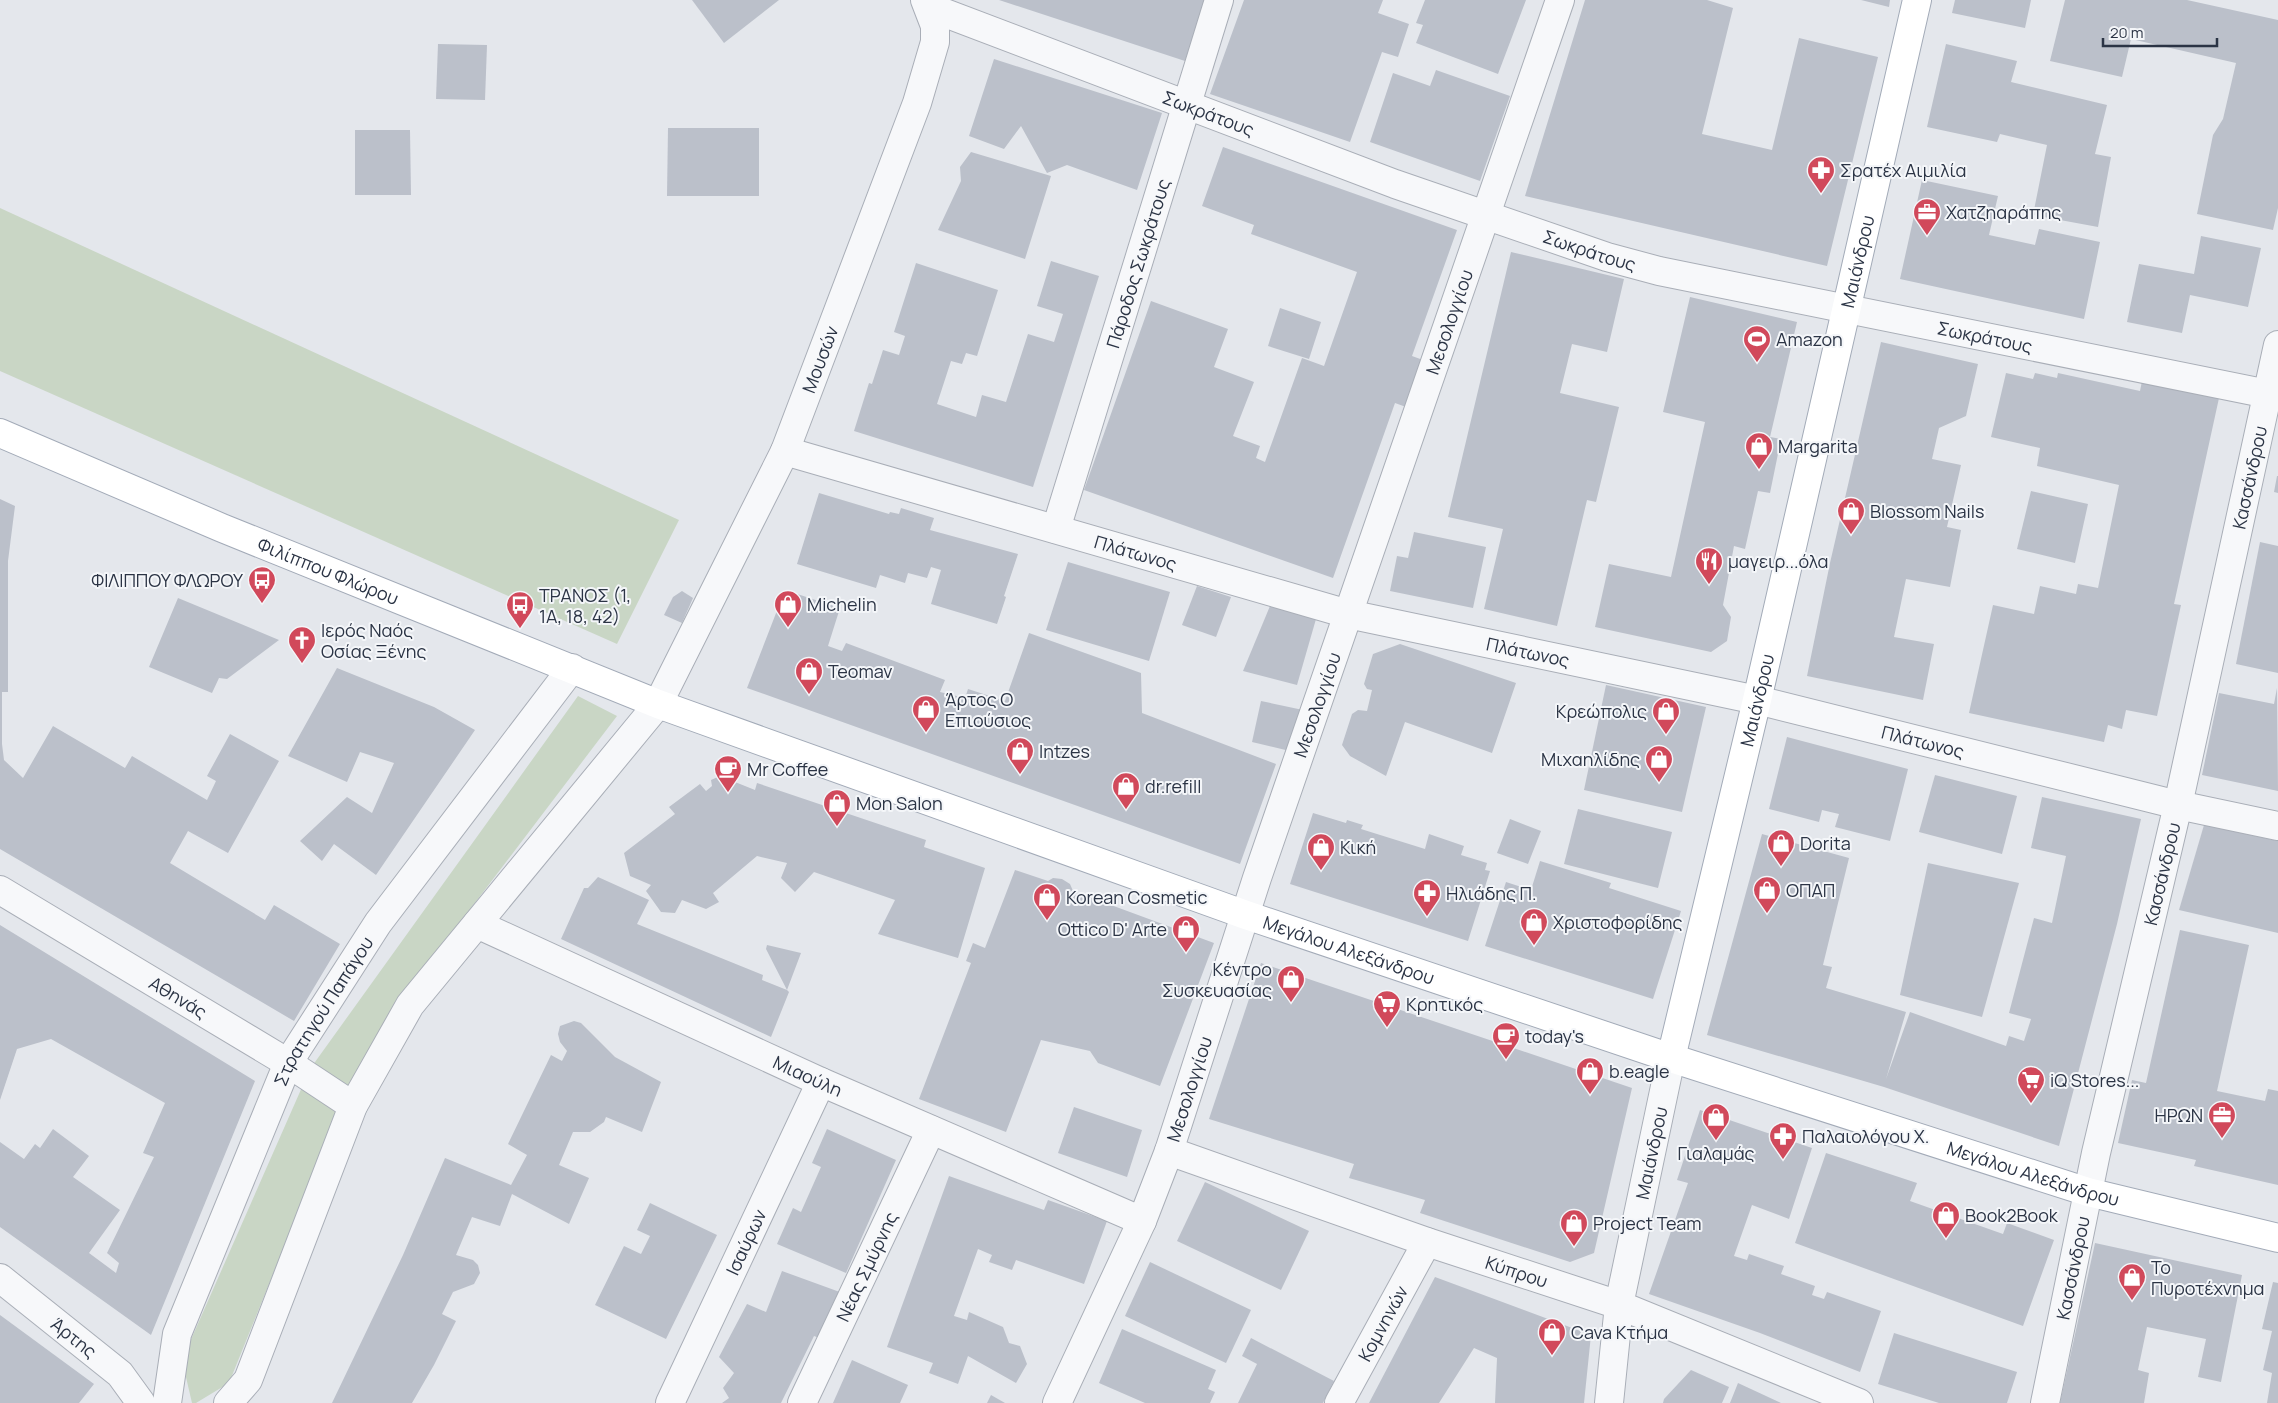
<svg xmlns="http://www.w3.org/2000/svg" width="2278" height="1403" viewBox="0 0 2278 1403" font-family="Manrope,sans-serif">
	<rect width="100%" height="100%" fill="#e4e7ec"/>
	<g fill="#c9d6c5">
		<path d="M0,208L679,520L617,644L0,371Z"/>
		<path d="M578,696L617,716L468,912L349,1086L229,1383L196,1403H192L182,1360L310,1069Z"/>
	</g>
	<g fill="#bbc0ca">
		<path d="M692,0H779L724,43Z"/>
		<path d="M999,0H1205L1185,61Z"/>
		<path d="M1244,0H1383L1378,13L1409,24L1398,57L1382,52L1350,142L1210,94Z"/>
		<path d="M1425,0H1526L1498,74L1416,43L1423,25L1416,23Z"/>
		<path d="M1585,0H1707L1733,8L1702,134L1772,150L1799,38L1878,57L1827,266L1525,196Z"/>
		<path d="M1861,0H1890L1889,7Z"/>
		<path d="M1955,0H2031L2025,28L1952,13Z"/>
		<path d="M2065,0H2187L2278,20V208L2273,230L2197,214L2213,135L2223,119L2236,63L2131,39L2122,77L2050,61Z"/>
		<path d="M438,44L487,45L485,100L436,99Z"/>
		<path d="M1946,44L2017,61L2011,82L2107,105L2095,154L2111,157L2098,227L2033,215L2047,145L2000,134L1997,142L1927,127Z"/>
		<path d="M994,59L1162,113L1137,190L1067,165L1047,173L1021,126L1004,149L969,136Z"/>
		<path d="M1436,70L1510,96L1480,181L1370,142L1393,73L1430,86Z"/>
		<path d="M668,128H759V196H667Z"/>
		<path d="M355,130H410L411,195H355Z"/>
		<path d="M1223,147L1457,230L1412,356L1423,360L1406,407L1395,403L1333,578L1084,490L1151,301L1228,329L1214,367L1254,382L1233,436L1260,446L1256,458L1265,462L1302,358L1324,366L1357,272L1251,234L1254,225L1202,206Z"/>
		<path d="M971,152L1051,176L1025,259L938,230L961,181L960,167Z"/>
		<path d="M1922,180L1998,196L1989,235L2035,245L2039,229L2100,242L2084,319L1900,279Z"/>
		<path d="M2201,236L2261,248L2248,307L2190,295L2182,333L2127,322L2139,264L2194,274Z"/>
		<path d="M1511,252L1624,279L1607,352L1572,344L1560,393L1619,407L1596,502L1587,500L1557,626L1484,609L1503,529L1448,517Z"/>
		<path d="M1051,261L1099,276L1033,487L854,431L869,383L872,384L883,350L899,355L905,336L894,332L916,263L998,290L977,356L966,353L962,364L951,361L937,404L976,417L982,395L1006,402L1028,334L1054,342L1063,314L1037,306Z"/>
		<path d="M1690,297L1797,322L1770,437L1781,439L1770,493L1758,491L1745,549L1734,546L1723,605L1731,617L1727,641L1711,652L1595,627L1609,564L1671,577L1705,422L1663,412Z"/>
		<path d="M1280,308L1321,322L1309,359L1268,346Z"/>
		<path d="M1881,342L1978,364L1966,416L1939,428L1932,459L1961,465L1947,527L1961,530L1950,587L1906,579L1894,637L1934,644L1923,700L1807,676L1830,563Z"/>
		<path d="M2006,373L2033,379L2035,373L2057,378L2058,373L2140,391L2142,381L2219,398L2174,604L2181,605L2157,716L2126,710L2122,729L2108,725L2104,742L1969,713L1993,605L2034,614L2040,586L2076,594L2078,584L2098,588L2119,485L2037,466L2040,448L1991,437Z"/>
		<path d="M2277,476H2278V493L2274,492Z"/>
		<path d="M2031,491L2088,504L2075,563L2017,549Z"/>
		<path d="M819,493L889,514L890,512L899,514L901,508L934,518L930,530L1018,554L1004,596L1006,597L997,624L931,604L941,570L931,567L927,578L908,573L905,583L880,575L876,588L797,564Z"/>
		<path d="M0,499L15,506L8,561V692H2V744L4,760L23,778L53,726L125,768L132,756L207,800L216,781L207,776L230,734L279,761L228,853L188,831L170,863L265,920L274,905L340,944L294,1021L0,849Z"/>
		<path d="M1414,532L1486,547L1473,608L1390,591L1397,556L1408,558Z"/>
		<path d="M2260,542L2278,546V673L2236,664Z"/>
		<path d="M1068,562L1170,592L1149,661L1046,630Z"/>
		<path d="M1197,586L1231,597L1216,637L1182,625Z"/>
		<path d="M785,590L840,608L828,646L842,651L846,643L945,680L940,692L965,698L968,689L1005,701L1029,633L1141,673L1142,713L1276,764L1240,864L747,688Z"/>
		<path d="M682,591L693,598L682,623L664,615L673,597Z"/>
		<path d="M178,598L241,624L279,640L227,679L219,678L212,693L149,667Z"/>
		<path d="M1270,606L1316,619L1297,685L1243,671Z"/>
		<path d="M1400,644L1516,683L1492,753L1405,722L1386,776L1350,756L1342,745L1352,714L1358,710L1367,711L1372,690L1367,689L1364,684L1373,654Z"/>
		<path d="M337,668L434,707L475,730L376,875L334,844L322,861L300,841L347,797L372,813L394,763L360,752L347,782L288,756Z"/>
		<path d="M1606,685L1706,707L1682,812L1584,790Z"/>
		<path d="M2277,688L2278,791L2202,775L2219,693L2274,704Z"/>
		<path d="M1261,701L1303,710L1294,752L1252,742Z"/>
		<path d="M1787,737L1908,769L1890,841L1835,827L1839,814L1822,810L1819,822L1769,809Z"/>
		<path d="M1935,775L2017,796L2002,854L1919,832Z"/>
		<path d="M720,776L755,790L757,783L926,840L924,847L985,868L958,958L878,934L895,900L814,872L795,892L781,878L787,863L757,856L713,893L719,902L706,909L682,900L675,913L661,912L646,891L651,885L630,876L624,853L675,814L669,807L700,784L706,791L712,786L711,780Z"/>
		<path d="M2042,797L2141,819L2117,924L2059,1146L1884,1087L1707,1035L1762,834L1849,858L1823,965L1832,967L1826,988L1906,1012L1886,1079L1910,1012L2006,1046L2009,1036L2024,1041L2031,1019L2009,1013L2034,918L2052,923L2066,856L2031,848Z"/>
		<path d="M1578,809L1672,832L1658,888L1564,864Z"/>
		<path d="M1313,813L1346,823L1347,820L1363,825L1361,829L1425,849L1429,834L1464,846L1461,855L1487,863L1485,870L1490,871L1468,941L1290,884Z"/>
		<path d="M1510,819L1541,831L1528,864L1497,853Z"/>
		<path d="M2204,825L2278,841V933L2179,910Z"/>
		<path d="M1540,861L1611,883L1609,888L1681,911L1653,999L1485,946L1506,882L1531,890Z"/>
		<path d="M1928,863L2019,883L1982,1017L1900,995Z"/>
		<path d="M1015,870L1048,881L1053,878L1062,879L1070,884L1073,891L1214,943L1160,1086L1098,1063L1090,1051L1041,1040L1006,1132L919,1099L971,963L966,961L973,943L985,948Z"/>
		<path d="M598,877L649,900L637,924L763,975L762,980L787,990L766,949L767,945L801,953L787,990L789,992L771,1037L561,939L584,888H588Z"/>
		<path d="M0,925L255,1081L151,1335L0,1227V1142L24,1159L35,1144L40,1148L53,1129L89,1156L73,1177L120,1210L89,1253L116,1273L119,1263L107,1253L154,1157L143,1153L165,1103L51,1039L17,1049L0,1100Z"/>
		<path d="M2180,930L2249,945L2217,1091L2265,1101L2268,1089L2278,1091V1185L2194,1166L2196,1160L2118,1143L2132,1080L2146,1083Z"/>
		<path d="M1261,963L1632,1088L1594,1253L1570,1262L1420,1213L1425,1200L1349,1178L1354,1164L1209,1119Z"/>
		<path d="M574,1021L581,1023L615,1057L661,1082L642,1132L606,1117L604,1122L590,1132H573L559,1165L589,1178L569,1224L512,1194L500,1226L472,1217L456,1255L473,1260L478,1265L480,1273L474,1284L453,1292L442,1314L456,1321L434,1365L412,1403H332L403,1255L445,1158L511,1185L527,1155L508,1144L551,1055L562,1061L567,1051L560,1042L558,1034L560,1026Z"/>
		<path d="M1074,1107L1142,1130L1127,1177L1058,1153Z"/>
		<path d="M1700,1110L1812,1148L1789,1219L1752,1205L1734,1256L1747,1260L1749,1254L1784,1266L1781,1274L1815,1286L1812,1295L1824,1299L1827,1292L1881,1311L1860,1372L1760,1333L1649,1294L1688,1183L1677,1180Z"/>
		<path d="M827,1129L896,1160L846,1273L777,1244L793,1208L801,1212L821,1167L812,1163Z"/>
		<path d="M1826,1153L1917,1183L1910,1201L2003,1234L2007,1223L2054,1240L2023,1326L1795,1243Z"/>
		<path d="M949,1176L1044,1210L1048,1200L1107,1221L1084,1284L1016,1260L1012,1270L989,1262L992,1255L978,1249L954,1316L967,1320L969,1312L1003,1327L1009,1343L1020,1346L1027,1364L1016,1383L968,1356L958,1384L929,1373L933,1363L887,1347Z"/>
		<path d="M1205,1182L1309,1231L1281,1290L1177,1241Z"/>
		<path d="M650,1203L717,1235L666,1339L595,1305L624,1246L641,1254L650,1236L637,1230Z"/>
		<path d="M2095,1243L2242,1275L2221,1382L2198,1377L2206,1339L2147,1327L2138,1370L2149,1373L2144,1403H2060Z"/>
		<path d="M1150,1262L1251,1310L1226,1363L1125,1316Z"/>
		<path d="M782,1271L848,1295L827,1341L814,1336L781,1403H722L729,1398L723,1388L734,1373L719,1357L747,1304L766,1312Z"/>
		<path d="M1435,1277L1591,1335L1584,1403H1495L1497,1358L1474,1348L1439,1403H1369Z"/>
		<path d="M2273,1282L2278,1283V1403H2267L2272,1373L2263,1370L2272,1331L2262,1329Z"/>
		<path d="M0,1315L94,1384L79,1403H0Z"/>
		<path d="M1122,1329L1216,1370L1208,1389L1215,1392L1210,1403H1145L1099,1383Z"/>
		<path d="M1894,1333L2017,1372L2007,1403H1939L1878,1384Z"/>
		<path d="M1251,1338L1334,1381L1323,1403H1238L1257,1364L1242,1356Z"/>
		<path d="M852,1360L908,1385L900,1403H833Z"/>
		<path d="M1691,1370L1729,1387L1722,1403H1663L1664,1399Z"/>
		<path d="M1738,1383L1781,1403H1730Z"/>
		<path d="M991,1395L1005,1403H987Z"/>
	</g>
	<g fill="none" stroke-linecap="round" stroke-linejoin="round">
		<g stroke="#a9aeb7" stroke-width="30">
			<g id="minor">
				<path id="s1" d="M929,7L1395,184L1607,257L1659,271L2278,396"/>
				<path id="s2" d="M785,451L1348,614L1757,700L2178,805L2278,826"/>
				<path id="s3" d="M1056,529L1219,0"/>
				<path id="s4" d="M0,890L288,1063L353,1106"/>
				<path id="s5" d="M477,924L821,1082L1142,1221"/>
				<path id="s6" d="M1169,1151L1427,1242L1619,1305L1859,1403"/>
				<path id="s7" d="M0,1278L120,1374L141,1403"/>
				<path id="s8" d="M167,1403L177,1334L288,1063L378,923L572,668"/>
				<path id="s9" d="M228,1403L248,1380L353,1106L410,1005L658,704L785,451L917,103L935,42V26L925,0"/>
				<path id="s10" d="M670,1403L821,1082"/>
				<path id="s11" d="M802,1403L931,1130"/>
				<path id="s12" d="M1057,1403L1142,1221L1169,1151L1257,878L1560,0"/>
				<path id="s13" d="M1339,1403L1427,1242"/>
				<path id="s14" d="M1609,1403L1619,1305L1671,1058"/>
				<path id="s15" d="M2045,1403L2096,1153L2178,805L2278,345"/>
			</g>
		</g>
		<g stroke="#a3abb8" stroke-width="30">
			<g id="major">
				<path id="s16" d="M0,433L222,528L658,704L1246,915L1671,1058L2088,1192L2278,1238"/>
				<path id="s17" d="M1671,1058L1757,700L1917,0"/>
			</g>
		</g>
		<use href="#minor" stroke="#f7f8fa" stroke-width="28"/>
		<use href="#major" stroke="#fff" stroke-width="28"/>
	</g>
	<defs>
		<g id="pharmacy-pin" transform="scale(1.4375)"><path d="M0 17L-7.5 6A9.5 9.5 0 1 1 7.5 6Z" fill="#d1495b" stroke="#f4f6f9"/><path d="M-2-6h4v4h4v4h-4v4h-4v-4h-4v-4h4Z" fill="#fff"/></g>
		<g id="office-pin" transform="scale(1.4375)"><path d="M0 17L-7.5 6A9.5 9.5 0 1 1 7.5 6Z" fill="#d1495b" stroke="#f4f6f9"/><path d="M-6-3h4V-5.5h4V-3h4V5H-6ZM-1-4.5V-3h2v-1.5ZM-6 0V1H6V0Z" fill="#fff"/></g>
		<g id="stadium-pin" transform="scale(1.4375)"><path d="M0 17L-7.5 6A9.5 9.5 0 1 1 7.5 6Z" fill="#d1495b" stroke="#f4f6f9"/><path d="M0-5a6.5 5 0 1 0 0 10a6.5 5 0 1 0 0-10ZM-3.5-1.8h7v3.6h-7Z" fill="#fff"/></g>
		<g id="shop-pin" transform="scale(1.4375)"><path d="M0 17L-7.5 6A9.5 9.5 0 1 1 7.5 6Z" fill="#d1495b" stroke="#f4f6f9"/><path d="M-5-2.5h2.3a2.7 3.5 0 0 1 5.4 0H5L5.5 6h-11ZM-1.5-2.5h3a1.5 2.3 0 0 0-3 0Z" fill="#fff"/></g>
		<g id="restaurant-pin" transform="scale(1.4375)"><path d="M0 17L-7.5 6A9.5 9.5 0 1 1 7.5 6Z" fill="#d1495b" stroke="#f4f6f9"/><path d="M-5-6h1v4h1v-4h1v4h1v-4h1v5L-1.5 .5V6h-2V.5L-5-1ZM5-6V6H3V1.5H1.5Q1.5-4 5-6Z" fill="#fff"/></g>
		<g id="bus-pin" transform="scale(1.4375)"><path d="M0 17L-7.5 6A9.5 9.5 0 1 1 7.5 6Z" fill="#d1495b" stroke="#f4f6f9"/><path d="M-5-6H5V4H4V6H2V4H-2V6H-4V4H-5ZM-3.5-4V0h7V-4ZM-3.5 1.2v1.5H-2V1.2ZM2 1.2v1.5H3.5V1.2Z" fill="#fff"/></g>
		<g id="church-pin" transform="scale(1.4375)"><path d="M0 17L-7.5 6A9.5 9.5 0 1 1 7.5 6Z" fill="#d1495b" stroke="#f4f6f9"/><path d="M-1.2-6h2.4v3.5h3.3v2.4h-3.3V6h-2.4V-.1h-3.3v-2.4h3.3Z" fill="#fff"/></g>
		<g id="cafe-pin" transform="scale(1.4375)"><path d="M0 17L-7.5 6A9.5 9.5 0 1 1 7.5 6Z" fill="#d1495b" stroke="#f4f6f9"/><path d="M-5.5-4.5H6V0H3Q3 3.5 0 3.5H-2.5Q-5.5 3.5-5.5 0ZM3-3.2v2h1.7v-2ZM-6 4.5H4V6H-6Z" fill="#fff"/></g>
		<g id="supermarket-pin" transform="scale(1.4375)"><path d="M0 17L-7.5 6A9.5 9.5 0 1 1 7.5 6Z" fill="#d1495b" stroke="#f4f6f9"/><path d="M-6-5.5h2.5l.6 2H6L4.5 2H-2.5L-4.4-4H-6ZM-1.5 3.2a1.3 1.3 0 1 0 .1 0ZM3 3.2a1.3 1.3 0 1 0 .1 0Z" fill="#fff"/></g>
	</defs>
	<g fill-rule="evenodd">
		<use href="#pharmacy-pin" x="1821" y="170"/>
		<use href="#office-pin" x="1927" y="212"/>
		<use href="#stadium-pin" x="1757" y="339"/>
		<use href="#shop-pin" x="1759" y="446"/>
		<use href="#shop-pin" x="1851" y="511"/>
		<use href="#restaurant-pin" x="1709" y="561"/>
		<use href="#bus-pin" x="262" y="580"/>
		<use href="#shop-pin" x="788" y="604"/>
		<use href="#bus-pin" x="520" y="605"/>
		<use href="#church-pin" x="302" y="640"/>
		<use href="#shop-pin" x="809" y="671"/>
		<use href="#shop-pin" x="926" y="709"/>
		<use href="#shop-pin" x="1666" y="711"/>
		<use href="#shop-pin" x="1020" y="751"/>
		<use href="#shop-pin" x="1659" y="759"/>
		<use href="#cafe-pin" x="728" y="769"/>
		<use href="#shop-pin" x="1126" y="786"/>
		<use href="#shop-pin" x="837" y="803"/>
		<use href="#shop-pin" x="1781" y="843"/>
		<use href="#shop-pin" x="1321" y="847"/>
		<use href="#shop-pin" x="1767" y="890"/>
		<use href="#pharmacy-pin" x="1427" y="893"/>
		<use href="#shop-pin" x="1047" y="897"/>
		<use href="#shop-pin" x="1534" y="922"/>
		<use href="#shop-pin" x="1186" y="929"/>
		<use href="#shop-pin" x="1291" y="979"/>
		<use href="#supermarket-pin" x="1387" y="1004"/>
		<use href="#cafe-pin" x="1506" y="1036"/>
		<use href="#shop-pin" x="1590" y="1071"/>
		<use href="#supermarket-pin" x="2031" y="1080"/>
		<use href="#office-pin" x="2222" y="1115"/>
		<use href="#shop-pin" x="1716" y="1117"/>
		<use href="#pharmacy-pin" x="1783" y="1136"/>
		<use href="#shop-pin" x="1946" y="1215"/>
		<use href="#shop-pin" x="1574" y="1223"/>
		<use href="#shop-pin" x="2132" y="1277"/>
		<use href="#shop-pin" x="1552" y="1332"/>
	</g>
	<g text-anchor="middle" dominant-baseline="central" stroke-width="4" stroke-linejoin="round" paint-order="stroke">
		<g font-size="18" fill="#2b3445" stroke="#f4f6f9">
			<text stroke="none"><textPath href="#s1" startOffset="299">Σωκράτους</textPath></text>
			<text stroke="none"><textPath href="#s1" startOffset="704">Σωκράτους</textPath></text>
			<text stroke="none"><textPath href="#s17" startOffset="818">Μαιάνδρου</textPath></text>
			<text stroke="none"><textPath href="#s3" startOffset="278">Πάροδος Σωκράτους</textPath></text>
			<text stroke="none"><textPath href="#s12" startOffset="1151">Μεσολογγίου</textPath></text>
			<text stroke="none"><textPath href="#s1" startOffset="1109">Σωκράτους</textPath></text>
			<text stroke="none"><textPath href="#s9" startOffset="1211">Μουσών</textPath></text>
			<text stroke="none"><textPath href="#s15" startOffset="948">Κασσάνδρου</textPath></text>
			<text stroke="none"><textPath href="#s2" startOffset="365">Πλάτωνος</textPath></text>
			<text stroke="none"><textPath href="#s16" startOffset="356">Φιλίππου Φλώρου</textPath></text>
			<text stroke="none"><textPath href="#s2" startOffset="770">Πλάτωνος</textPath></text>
			<text stroke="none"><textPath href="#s17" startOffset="368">Μαιάνδρου</textPath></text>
			<text stroke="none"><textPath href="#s12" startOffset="746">Μεσολογγίου</textPath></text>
			<text stroke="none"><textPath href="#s2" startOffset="1175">Πλάτωνος</textPath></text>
			<text stroke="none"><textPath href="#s15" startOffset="542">Κασσάνδρου</textPath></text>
			<text stroke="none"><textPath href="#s16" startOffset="1445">Μεγάλου Αλεξάνδρου</textPath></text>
			<text stroke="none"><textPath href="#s4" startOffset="208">Αθηνάς</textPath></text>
			<text stroke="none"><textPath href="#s8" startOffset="425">Στρατηγού Παπάγου</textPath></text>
			<text stroke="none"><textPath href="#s5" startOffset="364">Μιαούλη</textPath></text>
			<text stroke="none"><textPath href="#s12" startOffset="341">Μεσολογγίου</textPath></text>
			<text stroke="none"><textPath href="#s14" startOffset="254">Μαιάνδρου</textPath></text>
			<text stroke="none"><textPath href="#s16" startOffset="2165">Μεγάλου Αλεξάνδρου</textPath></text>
			<text stroke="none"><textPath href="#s10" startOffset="178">Ισαύρων</textPath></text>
			<text stroke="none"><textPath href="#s11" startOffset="151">Νέας Σμύρνης</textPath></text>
			<text stroke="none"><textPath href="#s15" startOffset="138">Κασσάνδρου</textPath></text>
			<text stroke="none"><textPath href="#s6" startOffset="368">Κύπρου</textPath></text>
			<text stroke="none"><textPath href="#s13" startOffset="91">Κομνηνών</textPath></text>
			<text stroke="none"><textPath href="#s7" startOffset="95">Άρτης</textPath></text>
		</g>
		<g font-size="18" fill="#2b3445" stroke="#f4f6f9" text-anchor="start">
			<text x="1840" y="170">Σρατέχ Αιμιλία</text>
			<text x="1946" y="212">Χατζηαράπης</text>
			<text x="1776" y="339">Amazon</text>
			<text x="1778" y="446">Margarita</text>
			<text x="1870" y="511">Blossom Nails</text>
			<text x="1728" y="561">μαγειρ...όλα</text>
			<text x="243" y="580" text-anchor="end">ΦΙΛΙΠΠΟΥ ΦΛΩΡΟΥ</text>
			<text x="539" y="595">ΤΡΑΝΟΣ (1,<tspan x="539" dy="21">1Α, 18, 42)</tspan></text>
			<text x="807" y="604">Michelin</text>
			<text x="321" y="630">Ιερός Ναός<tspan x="321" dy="21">Οσίας Ξένης</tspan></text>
			<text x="828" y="671">Teomav</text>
			<text x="945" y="699">Άρτος Ο<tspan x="945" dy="21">Επιούσιος</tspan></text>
			<text x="1647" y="711" text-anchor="end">Κρεώπολις</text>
			<text x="1039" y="751">Intzes</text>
			<text x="1640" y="759" text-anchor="end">Μιχαηλίδης</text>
			<text x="747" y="769">Mr Coffee</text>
			<text x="1145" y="786">dr.refill</text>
			<text x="856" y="803">Mon Salon</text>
			<text x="1800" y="843">Dorita</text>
			<text x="1340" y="847">Κική</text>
			<text x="1786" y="890">ΟΠΑΠ</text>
			<text x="1446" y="893">Ηλιάδης Π.</text>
			<text x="1066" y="897">Korean Cosmetic</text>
			<text x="1553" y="922">Χριστοφορίδης</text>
			<text x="1167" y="929" text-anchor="end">Ottico D' Arte</text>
			<text x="1272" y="969" text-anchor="end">Κέντρο<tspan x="1272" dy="21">Συσκευασίας</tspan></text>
			<text x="1406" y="1004">Κρητικός</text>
			<text x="1525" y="1036">today's</text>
			<text x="1609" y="1071">b.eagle</text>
			<text x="2050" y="1080">iQ Stores...</text>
			<text x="2203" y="1115" text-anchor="end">ΗΡΩΝ</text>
			<text x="1802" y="1136">Παλαιολόγου Χ.</text>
			<text x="1716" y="1153" text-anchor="middle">Γιαλαμάς</text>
			<text x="1965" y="1215">Book2Book</text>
			<text x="1593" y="1223">Project Team</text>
			<text x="2151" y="1267">Το<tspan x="2151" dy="21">Πυροτέχνημα</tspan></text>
			<text x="1571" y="1332">Cava Κτήμα</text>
		</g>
	</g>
	<path d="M2103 38v8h114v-8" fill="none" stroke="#2b3445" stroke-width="2.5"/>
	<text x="2110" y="38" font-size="15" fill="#2b3445" stroke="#f4f6f9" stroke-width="4" paint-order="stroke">20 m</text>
</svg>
